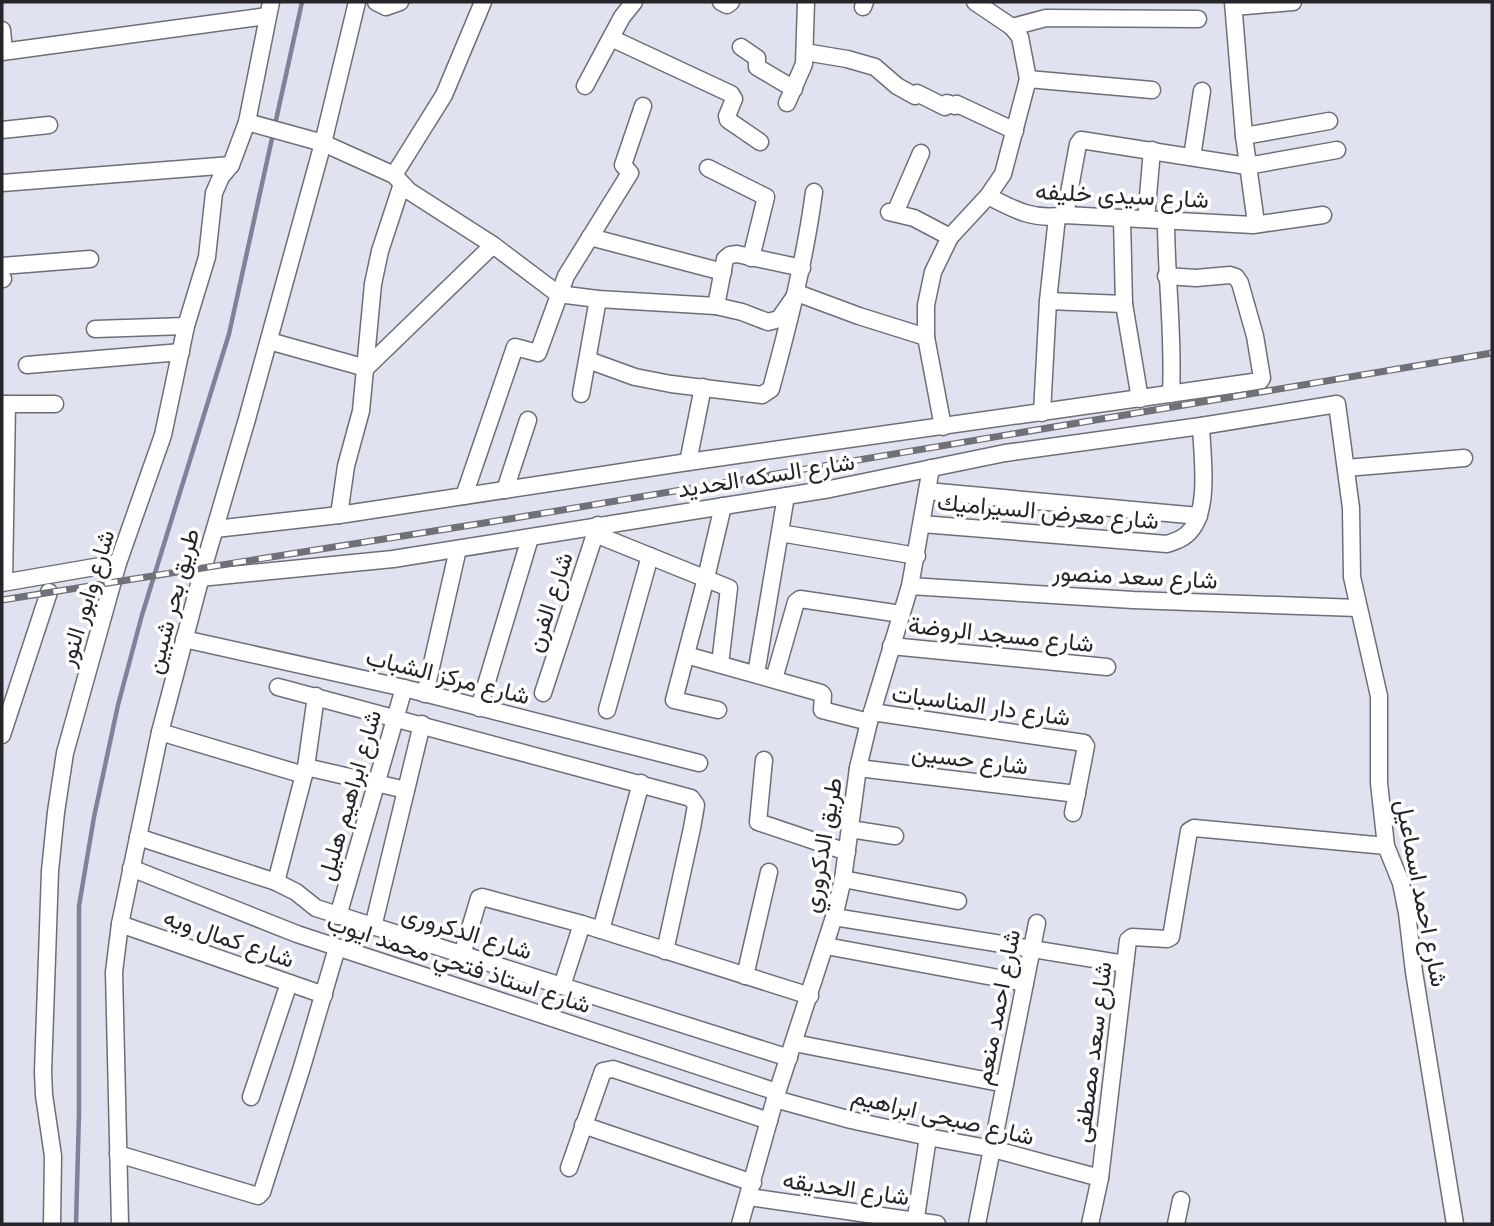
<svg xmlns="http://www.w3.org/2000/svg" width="1494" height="1226" viewBox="0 0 1494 1226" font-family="Merriweather,Vazirmatn,serif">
	<rect width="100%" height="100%" fill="#e1e2ef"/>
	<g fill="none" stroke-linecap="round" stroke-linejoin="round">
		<path stroke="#81819b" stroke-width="4.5" d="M76,1224L79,1113V906L94,817L118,705L142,615L229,334L302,2"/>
		<g stroke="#6d6e79" stroke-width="19">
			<g id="minor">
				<path d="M376,2L386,7L400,2"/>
				<path d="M721,2L727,5L731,2"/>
				<path d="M1233,2L1244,136L1256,223"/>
				<path d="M863,7L865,2"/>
				<path d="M1234,7L1293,2"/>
				<path d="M1012,27L1046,18L1198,19"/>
				<path d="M2,30L4,51"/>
				<path d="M611,38L731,94L734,99L727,116L728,120L760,142"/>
				<path d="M741,47L757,58V67L794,89"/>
				<path d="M2,52L267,16"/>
				<path d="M805,52L847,59L875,67L897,86L915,96L917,93L945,107L947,103L955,106L957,104L1015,131"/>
				<path d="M1028,79L1152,90"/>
				<path d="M585,86L622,17L634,2"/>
				<path d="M787,103L804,64L806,2"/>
				<path d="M247,122L323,143L394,175L409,191L493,245L558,294L598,299L716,306L742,312L768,322L779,319L797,293L859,316L926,337"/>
				<path d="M2,130L49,125"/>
				<path d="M1244,136L1329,121"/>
				<path d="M1192,157L1202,91"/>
				<path d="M708,168L766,197L751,258"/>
				<path d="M394,175L444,95L483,2"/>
				<path d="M2,183L231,165"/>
				<path d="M988,196C1014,210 1035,221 1065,215L1253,225L1323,215"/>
				<path d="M889,212L914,218L950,237"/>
				<path d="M895,213L921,153"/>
				<path d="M1065,215L1078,144L1081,140L1247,166L1337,150"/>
				<path d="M1122,218L1124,304L1140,399"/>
				<path d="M1146,219L1152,150"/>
				<path d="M1166,219C1166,278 1174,336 1171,394"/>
				<path d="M590,237L723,272"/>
				<path d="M2,266L90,259"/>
				<path d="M2,277L3,279"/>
				<path d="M1048,301L1124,304"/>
				<path d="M716,306L725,259L730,255L737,254L802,268"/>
				<path d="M95,329L186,326"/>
				<path d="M269,341L366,368"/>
				<path d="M588,360L635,377L671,384L762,395L771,389C789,323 805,259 814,192"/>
				<path d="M27,365L181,352"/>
				<path d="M366,368L493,245"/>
				<path d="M581,394L598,299"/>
				<path d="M2,404H55"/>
				<path d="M1042,413L1048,301L1057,217"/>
				<path d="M943,427L926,337V305L933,272L950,237L988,196L1003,174L1028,79L1020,37L1012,27L975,2"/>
				<path d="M688,462L703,387"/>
				<path d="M1346,468L1464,458"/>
				<path d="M505,490L528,420"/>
				<path d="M927,491L1199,516"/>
				<path d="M464,496L515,347L538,353L566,276L630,173L623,165L643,106"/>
				<path d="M339,515L346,466L361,411L373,284L380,251L402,184"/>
				<path d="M922,524L1167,544C1176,541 1185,538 1191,530C1210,508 1202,454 1201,426"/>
				<path d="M215,529L339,515L688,462L1260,381L1262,378L1255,336L1240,283L1236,277L1230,275L1196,278L1166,276"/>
				<path d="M780,533L917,556"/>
				<path d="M595,534L729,588L720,664"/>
				<path d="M200,578L393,559L830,489L1005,453L1201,426L1337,404L1351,508L1352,577L1379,696V783L1386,846L1401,883L1407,913L1414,972L1455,1224"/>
				<path d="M4,582L7,404"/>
				<path d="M2,583L118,563"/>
				<path d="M910,586L1133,600L1358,608"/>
				<path d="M184,639L404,688L699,763"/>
				<path d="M891,646L1107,667"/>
				<path d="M686,655L821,693L823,695L822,710L869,722"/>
				<path d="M756,674L786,496"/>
				<path d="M774,679L796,602L800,599L901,614"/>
				<path d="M278,687L691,798L696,805L692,828L665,951"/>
				<path d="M543,693L598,525"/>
				<path d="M425,694L458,549"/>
				<path d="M479,708L530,538"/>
				<path d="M607,710L650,556"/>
				<path d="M718,710L674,700L706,578L723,506"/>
				<path d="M872,712L1084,743L1086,746L1073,813"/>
				<path d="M160,732L304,775"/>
				<path d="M2,735L49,592"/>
				<path d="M764,760L758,822L847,852"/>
				<path d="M306,767L406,790"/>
				<path d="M858,768L1077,794"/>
				<path d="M850,829L895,836"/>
				<path d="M138,837L276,882L296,892L316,908L789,1058"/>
				<path d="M131,868L297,934L777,1092"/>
				<path d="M843,879L958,901"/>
				<path d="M276,882L306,767L316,696"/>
				<path d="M338,916L404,688"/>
				<path d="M834,917L1125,964"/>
				<path d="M120,924L324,995"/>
				<path d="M373,927L422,724"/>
				<path d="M601,930L641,783"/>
				<path d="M826,946L1025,983"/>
				<path d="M462,955L479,898L482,897L582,924L810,996"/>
				<path d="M745,976L769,872"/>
				<path d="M562,986L582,924"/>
				<path d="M794,1043L1005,1084"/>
				<path d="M251,1097L289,983"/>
				<path d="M775,1099L851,1120L928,1137L993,1149L1100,1178"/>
				<path d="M583,1125L753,1183"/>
				<path d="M118,1154L258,1196L262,1192L302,1067L337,948"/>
				<path d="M569,1168L603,1071L613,1069L769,1121"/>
				<path d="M749,1197L937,1224"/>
				<path d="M52,1224L53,1156L44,1095L43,1072L50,871L56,812L65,753L118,563L163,435L186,326L207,257L214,193L221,177L231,165L247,122L271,2"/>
				<path d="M120,1224L114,972L120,924L160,732L203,569L247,419L323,143L357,2"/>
				<path d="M740,1224L775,1099L834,917L843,879L858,768L869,722L910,586L931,468"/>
				<path d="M915,1224L928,1137"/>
				<path d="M977,1224L1037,923"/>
				<path d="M1090,1224L1100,1178L1128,940L1132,937L1167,939L1171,937L1189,831L1194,828L1386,846"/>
				<path d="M1176,1224L1181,1200"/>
			</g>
		</g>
		<use href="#minor" stroke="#fff" stroke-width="16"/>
		<g stroke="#707078" stroke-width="7">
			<path id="rail" d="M2,600L509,519L1492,353"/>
		</g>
		<use href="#rail" stroke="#fff" stroke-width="4.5" stroke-dasharray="13" stroke-linecap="butt"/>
	</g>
	<g text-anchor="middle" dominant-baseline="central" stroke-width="7" stroke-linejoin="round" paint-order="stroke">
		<g font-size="24" fill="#25252a" stroke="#fff">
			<text transform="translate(1122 195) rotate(3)">شارع سيدى خليفه</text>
			<text transform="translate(766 475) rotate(-9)">شارع السكه الحديد</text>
			<text transform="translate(1048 511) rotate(5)">شارع معرض السيراميك</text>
			<text transform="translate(1135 576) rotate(3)">شارع سعد منصور</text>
			<text transform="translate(86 598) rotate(-73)">شارع وابور النور</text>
			<text transform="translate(172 601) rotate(-75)">طريق بحر شبين</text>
			<text transform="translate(549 602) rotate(-72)">شارع الفرن</text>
			<text transform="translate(1001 634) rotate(6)">شارع مسجد الروضة</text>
			<text transform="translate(448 676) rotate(14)">شارع مركز الشباب</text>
			<text transform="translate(981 705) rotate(8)">شارع دار المناسبات</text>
			<text transform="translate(970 759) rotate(7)">شارع حسين</text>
			<text transform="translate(349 795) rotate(-74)">شارع ابراهيم هليل</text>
			<text transform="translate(822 845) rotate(-80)">طريق الدكروري</text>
			<text transform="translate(1422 893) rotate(79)">شارع احمد اسماعيل</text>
			<text transform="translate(467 932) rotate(17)">شارع الدكرورى</text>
			<text transform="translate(229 938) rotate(19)">شارع كمال ويه</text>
			<text transform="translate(459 963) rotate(18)">شارع استاذ فتحي محمد ايوب</text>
			<text transform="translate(997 1007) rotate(-79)">شارع احمد منعم</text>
			<text transform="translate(1092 1052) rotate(-83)">شارع سعد مصطفى</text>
			<text transform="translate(943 1116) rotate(13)">شارع صبحى ابراهيم</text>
			<text transform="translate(846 1188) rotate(8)">شارع الحديقه</text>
		</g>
	</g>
	<rect width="1494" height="1226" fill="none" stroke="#25252a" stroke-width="7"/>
</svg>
